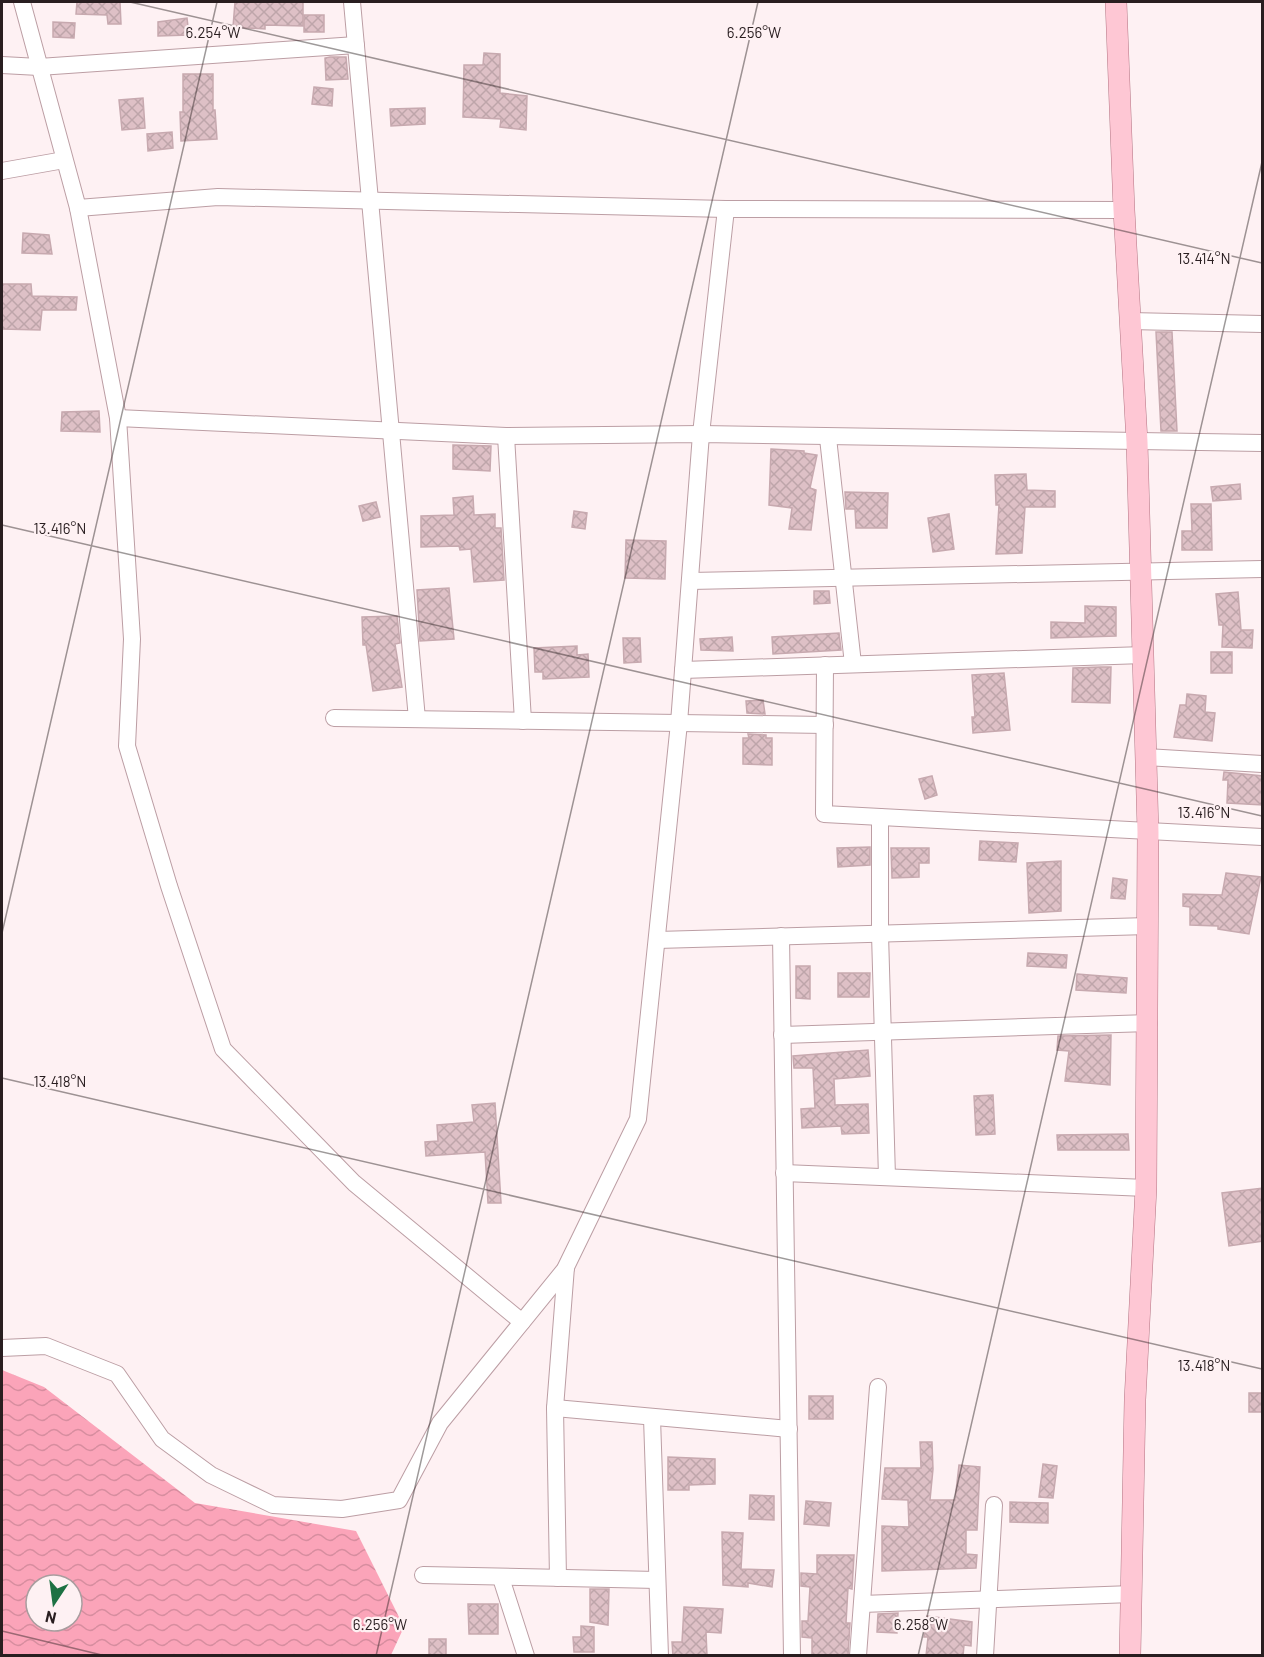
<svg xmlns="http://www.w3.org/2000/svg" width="1264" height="1657" viewBox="0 0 1264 1657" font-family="Barlow,sans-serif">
	<defs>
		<pattern id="water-waves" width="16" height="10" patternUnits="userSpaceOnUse" patternTransform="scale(1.5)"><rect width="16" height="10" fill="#fba4b9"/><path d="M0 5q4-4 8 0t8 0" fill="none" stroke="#d78d9f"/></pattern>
		<pattern id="building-cross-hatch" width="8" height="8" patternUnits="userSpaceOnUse" patternTransform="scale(1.5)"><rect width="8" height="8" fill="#dec0c6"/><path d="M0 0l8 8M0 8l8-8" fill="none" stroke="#bea5aa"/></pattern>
	</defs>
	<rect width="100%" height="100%" fill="#fef1f3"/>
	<path fill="url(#water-waves)" fill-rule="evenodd" d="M2,1370L44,1387L195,1503L356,1531L404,1627L391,1655H2ZM36,1585H72V1621H36Z"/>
	<g fill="url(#building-cross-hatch)" stroke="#c7a9af" stroke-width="1.5">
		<path d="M77,2H120L121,24H108L107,15L76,14Z"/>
		<path d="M235,2H303V26L265,25V29L233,27Z"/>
		<rect x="304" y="15" width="20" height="17"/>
		<path d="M187,18L189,35L158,36V22Z"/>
		<path d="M53,22L75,23L74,38L53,37Z"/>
		<path d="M484,53L500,54V93L527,96L526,130L500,127L501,119L463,117L464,65H483Z"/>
		<path d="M330,57H346L348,79L326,80L325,58Z"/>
		<path d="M183,74H213V110H215L217,139L181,141L180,112H183Z"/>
		<path d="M314,87L333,89L332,106L312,104Z"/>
		<path d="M143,98L145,128L122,130L119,100Z"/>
		<path d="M425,108V124L391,126L390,109Z"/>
		<path d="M172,132L173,148L148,151L147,134Z"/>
		<path d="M23,233L49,235L52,254L22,253Z"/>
		<path d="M2,284H31L32,296L77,297L76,310H42L40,330L2,329Z"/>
		<path d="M1156,332H1172L1177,431H1161Z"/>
		<path d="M99,411L100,432L61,431L62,412Z"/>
		<path d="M453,445L491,446L490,471L453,469Z"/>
		<path d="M771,449L804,451V453L817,455L810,488L816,490L811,530L789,529L792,508L769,505Z"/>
		<path d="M1026,474L1027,490L1055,491V507H1025L1022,553L996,554L999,505H996L995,475Z"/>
		<path d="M1240,484L1241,499L1213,501L1211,487Z"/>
		<path d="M845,492L888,493L887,528H856L855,509H846Z"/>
		<path d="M473,496L474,515L495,514V528H501L504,580L474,582L471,549L460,550L459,546L421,547V516L454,515L453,498Z"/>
		<path d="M376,502L380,517L363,521L359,506Z"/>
		<path d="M1191,504H1211L1212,550H1182V531H1192Z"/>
		<path d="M574,511L587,513L585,529L572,527Z"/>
		<path d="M949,514L954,549L933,552L928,518Z"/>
		<path d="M626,540L666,541L665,579L625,578Z"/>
		<path d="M449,588L454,639L420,641L417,590Z"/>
		<path d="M814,591H829L830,603L814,604Z"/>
		<path d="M1238,592L1241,630H1253L1252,648L1222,647L1223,625H1219L1216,594Z"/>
		<path d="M1085,606L1116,607V636L1051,638V622L1085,623Z"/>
		<path d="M397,616L400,643L395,644L402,687L373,691L366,645H363L362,617Z"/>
		<path d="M839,633L841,650L773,654L772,637Z"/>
		<path d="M732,637L733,651L701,650L700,639Z"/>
		<path d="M623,638H640L641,662L624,663Z"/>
		<path d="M577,646V655L588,654L589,677L543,679V672H535L534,648Z"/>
		<rect x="1211" y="652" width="21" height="21"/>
		<path d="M1101,667H1111L1110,703L1072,702L1073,668Z"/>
		<path d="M1004,673L1010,730L973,733L972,717H975L972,675Z"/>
		<path d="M1187,694L1206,696L1205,712L1215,713L1212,741L1174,737L1180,705H1186Z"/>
		<path d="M763,700L765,714L747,713L746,701Z"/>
		<path d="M748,734L766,735V738H772V765L743,764V738H749Z"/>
		<path d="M1224,772L1263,776V805L1227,803L1228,780H1223Z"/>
		<path d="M932,776L937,795L925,799L919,779Z"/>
		<path d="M980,841L1018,843L1016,862L979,860Z"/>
		<path d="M870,847V865L838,867L837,848Z"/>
		<path d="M891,848H929V863H919V877L892,878Z"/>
		<path d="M1061,861V911L1029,913L1027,863Z"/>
		<path d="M1226,873L1261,877L1249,934L1218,929V926L1190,925V907L1183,906V894L1222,895Z"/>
		<path d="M1113,878L1127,880L1125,899L1111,898Z"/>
		<path d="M1028,953L1067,955L1066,968L1027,966Z"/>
		<path d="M796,966H810V999L796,998Z"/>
		<path d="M838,973H870L869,997H838Z"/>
		<path d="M1077,974L1127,978L1126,993L1076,990Z"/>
		<path d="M1111,1035L1110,1085L1065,1081L1069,1051L1057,1050L1058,1036Z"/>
		<path d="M868,1050L870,1076L834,1079L835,1105L868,1104L869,1133L842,1134L841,1126L802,1128L801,1109L815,1108L813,1068H794L793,1056Z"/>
		<path d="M993,1095L995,1134L976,1135L974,1096Z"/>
		<path d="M495,1103L501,1203H488L485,1152L426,1156L425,1142L438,1141L437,1125L474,1122L472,1105Z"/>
		<path d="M1128,1134L1129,1150H1058L1057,1135Z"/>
		<path d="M1263,1188V1241L1229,1246L1222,1193Z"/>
		<rect x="1249" y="1393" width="14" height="19"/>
		<rect x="809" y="1396" width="24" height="23"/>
		<path d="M920,1442H932L933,1469L930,1500H955L959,1465L980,1467L977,1530H966V1554L977,1555L976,1568L882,1571V1526L909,1527L908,1500L882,1499L885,1468H921Z"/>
		<path d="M668,1457L715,1459V1484L689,1485V1490H668Z"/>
		<path d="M1043,1464L1057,1466L1053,1498L1039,1497Z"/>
		<path d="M750,1495L774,1496V1520L749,1519Z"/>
		<path d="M806,1501L831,1503L829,1526L804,1524Z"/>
		<path d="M1010,1502L1048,1503V1523L1010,1522Z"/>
		<path d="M722,1532L743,1533L741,1569L774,1570L772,1587L748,1583V1587L723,1585Z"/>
		<path d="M817,1555H854L852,1589L848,1588L846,1623H850L848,1656H812V1638L802,1637V1621H808L810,1587L801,1586V1573L817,1574Z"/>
		<path d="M590,1589H609L608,1625L590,1622Z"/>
		<path d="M468,1604H498V1634H469Z"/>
		<path d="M684,1607L723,1609L721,1633L706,1632L707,1656H673L672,1642H682Z"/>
		<path d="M898,1613L897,1633L877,1632L878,1614Z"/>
		<path d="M927,1616L972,1622L971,1646L964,1645L963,1656H926L928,1637H924Z"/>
		<path d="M581,1626L594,1627V1652H574L573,1637H581Z"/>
		<rect x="429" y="1639" width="17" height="17"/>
	</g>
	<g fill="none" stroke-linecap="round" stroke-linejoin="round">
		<g stroke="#bc9ea4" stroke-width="18">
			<g id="minor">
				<path d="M22,2L78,208L118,418L132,639L127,746L169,886L223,1049L354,1183L522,1322"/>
				<path d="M352,2L417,719"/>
				<path d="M2,65L39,67L356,45"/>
				<path d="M2,171L64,160"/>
				<path d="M78,208L218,197L726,209L1124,210"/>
				<path d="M1130,321L1262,324"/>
				<path d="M118,418L506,436L701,434L1262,443"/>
				<path d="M506,436L523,721"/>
				<path d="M828,438L853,664"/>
				<path d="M690,581L1262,569"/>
				<path d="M825,665L824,814L1262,837"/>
				<path d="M683,670L1144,655"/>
				<path d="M334,718L825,725"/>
				<path d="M1146,757L1262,764"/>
				<path d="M880,817V934L887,1177"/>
				<path d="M781,936L792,1656"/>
				<path d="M657,940L1148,926"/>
				<path d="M782,1035L1149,1023"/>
				<path d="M784,1173L1146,1188"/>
				<path d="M2,1348L46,1346L117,1374L162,1439L211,1475L273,1505L342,1509L399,1500L440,1423L566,1268"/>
				<path d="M555,1408L789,1429"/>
				<path d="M652,1418L660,1656"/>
				<path d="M423,1575L657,1580"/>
				<path d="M501,1578L526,1656"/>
				<path d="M558,1578L555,1408L566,1267L638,1119L679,723L701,434L726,209"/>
				<path d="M862,1604L1132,1594"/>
				<path d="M858,1656L878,1387"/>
				<path d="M985,1656L994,1505"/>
			</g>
		</g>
		<g stroke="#b37483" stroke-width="22">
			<path id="major" d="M1116,2L1124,210L1137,442L1148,832L1146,1188L1135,1400L1130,1656"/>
		</g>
		<use href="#minor" stroke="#fff" stroke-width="16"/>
		<use href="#major" stroke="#fec7d4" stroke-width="21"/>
	</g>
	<path fill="none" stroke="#291e20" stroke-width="1.5" stroke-opacity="0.45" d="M130,2L1262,263M2,525L1262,816M2,933L217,2M2,1078L1262,1369M2,1631L106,1656M376,1656L758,2M918,1656L1262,162"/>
	<g font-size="15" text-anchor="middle" fill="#291e20" stroke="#fef1f3" stroke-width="4.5" stroke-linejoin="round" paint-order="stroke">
		<text x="213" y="38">6.254°W</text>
		<text x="754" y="38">6.256°W</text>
		<text x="1204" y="264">13.414°N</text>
		<text x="60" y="534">13.416°N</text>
		<text x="1204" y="818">13.416°N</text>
		<text x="60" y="1087">13.418°N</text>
		<text x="1204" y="1371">13.418°N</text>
		<text x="380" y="1630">6.256°W</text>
		<text x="921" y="1630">6.258°W</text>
	</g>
	<rect width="1264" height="1657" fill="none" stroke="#291e20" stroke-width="6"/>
	<g transform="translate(54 1603) rotate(193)"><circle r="28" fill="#fef1f3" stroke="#a99d9f" stroke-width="1.5"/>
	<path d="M0-4.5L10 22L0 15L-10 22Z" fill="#1d7143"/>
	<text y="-9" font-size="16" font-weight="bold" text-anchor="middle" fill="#291e20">N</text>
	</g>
</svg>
